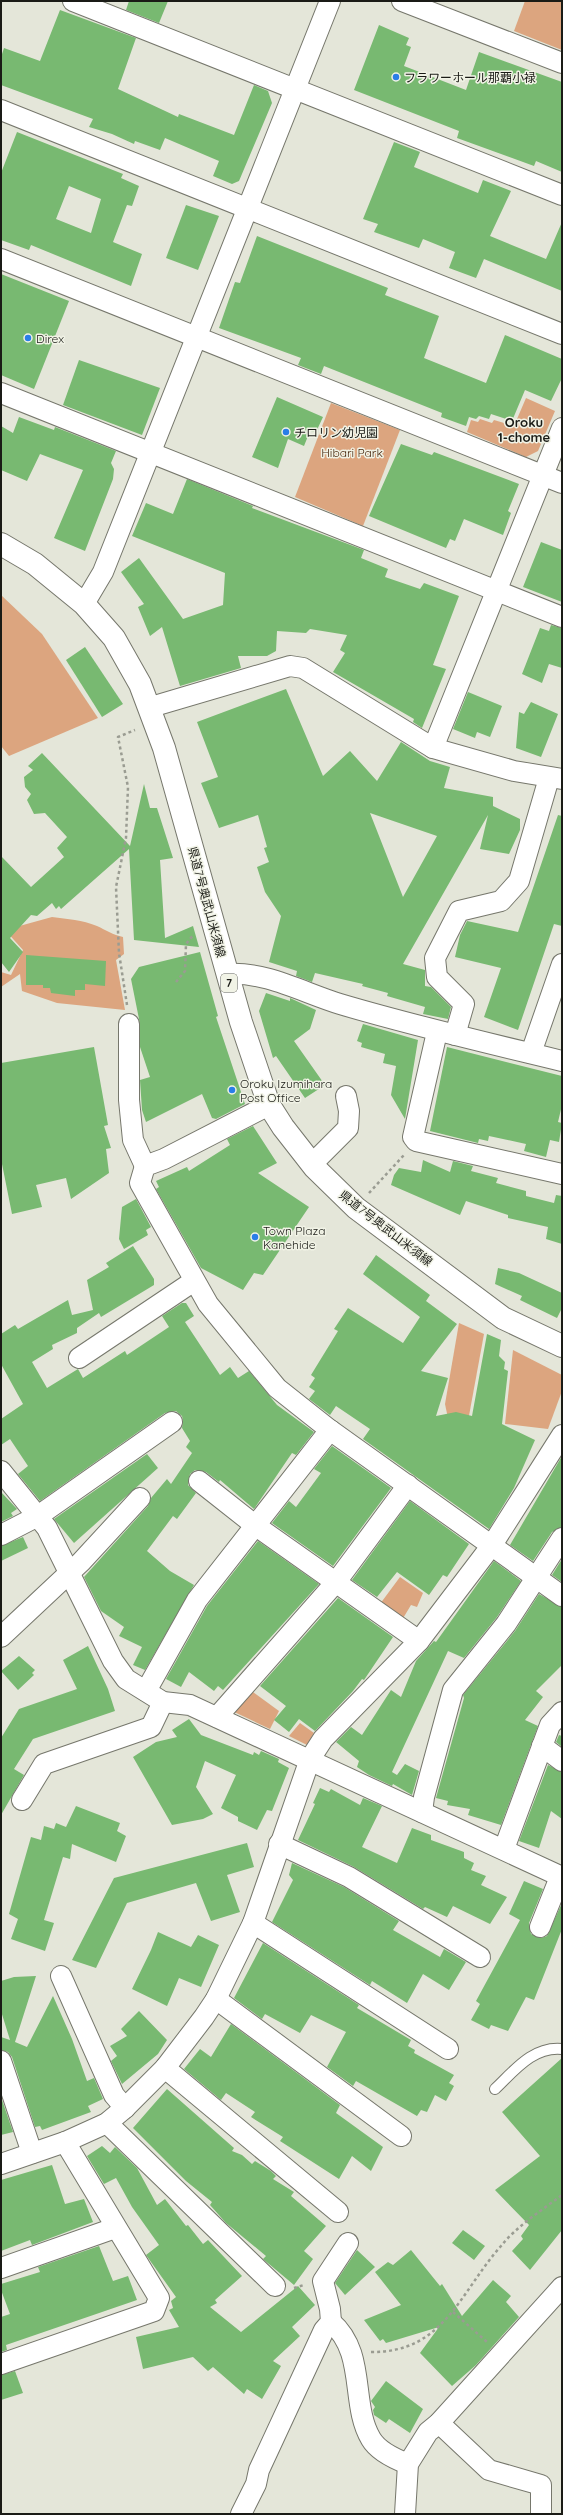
<svg xmlns="http://www.w3.org/2000/svg" width="563" height="2515" viewBox="0 0 563 2515" font-family="Quicksand,'Noto Sans JP',sans-serif">
	<rect width="100%" height="100%" fill="#e4e6d9"/>
	<g fill="#dca57f">
		<path d="M525,1H562V50L514,31Z"/>
		<path d="M526,398L555,411L538,451L526,457L467,432L471,420L478,422L480,419L492,423L494,420L514,426Z"/>
		<path d="M331,403L400,430L363,526L295,497Z"/>
		<path d="M1,595L42,634L98,718L9,756L1,746Z"/>
		<path d="M52,917C68,919 82,920 97,926C106,930 113,935 123,937L124,954L116,960L125,1010L57,1003L22,991L20,974L1,987V972L11,975L23,950L5,930Z"/>
		<path d="M459,1323L484,1334L466,1432L449,1423L445,1404Z"/>
		<path d="M513,1350L562,1375V1391L548,1429L505,1424Z"/>
		<path d="M400,1577L423,1593L417,1607L411,1605L402,1620L380,1604Z"/>
		<path d="M249,1689L279,1711L270,1729L230,1710Z"/>
		<path d="M300,1723L314,1733L307,1745L289,1736Z"/>
	</g>
	<g fill="#78b971" fill-rule="evenodd">
		<path d="M129,1H168L159,23L126,10Z"/>
		<path d="M60,10L136,38L118,89L178,117L179,114L234,135L254,85L268,91L272,103L239,181L232,184L213,176L219,161L165,138L160,150L135,141L134,144L112,134L89,127L93,119L1,85V57L4,48L40,61Z"/>
		<path d="M379,25L409,38L406,45L411,47L404,66L466,90L479,52L562,82V172L536,161L534,166L457,138L459,131L354,90Z"/>
		<path d="M17,132L123,174L121,178L139,186L132,206L127,205L113,242L142,254L131,286L31,245L29,250L1,240V173ZM69,186L101,199L91,233L56,219Z"/>
		<path d="M394,142L420,152L414,167L478,193L483,180L511,191L490,236L546,259L562,222V291L484,259L476,278L449,268L455,252L423,239L419,248L374,232L378,224L363,219Z"/>
		<path d="M186,205L219,216L198,270L166,258Z"/>
		<path d="M257,236L388,288L385,295L439,316L424,358L486,383L505,335L562,359V378L551,401L525,390L512,421L491,414L489,419L479,416L476,419L469,417L466,426L441,417L442,413L324,366L321,374L298,365L301,358L219,328L235,282L240,283Z"/>
		<path d="M1,274L69,301L34,389L1,375Z"/>
		<path d="M79,360L160,388L142,435L63,405Z"/>
		<path d="M277,397L323,417L316,432L310,431L304,446L288,439L278,468L252,457Z"/>
		<path d="M19,417L54,430L55,427L116,451L111,463L114,469L113,479L85,551L54,538L83,470L40,454L27,481L1,470V426L13,433Z"/>
		<path d="M401,444L432,455L434,452L519,484L508,511L511,513L503,535L464,519L455,541L450,539L446,548L369,516Z"/>
		<path d="M187,479L253,506L252,508L364,550L361,558L388,569L385,577L420,589L424,583L459,596L433,665L446,669L422,728L413,722L414,719L333,672L345,653L340,650L347,635L310,629L306,633L277,631L276,651L267,656H238L241,668L180,686L162,627L150,636L138,607L144,604L121,572L139,558L183,619L223,605L225,573L132,536L146,503L173,514Z"/>
		<path d="M541,542L562,550V605V602L523,587Z"/>
		<path d="M551,625L562,628V668L549,664L542,683L522,674L540,628L549,631Z"/>
		<path d="M85,647L123,704L102,717L66,660Z"/>
		<path d="M286,689L323,776L350,751L377,781L401,742L430,761L450,767L444,788L493,797V806L520,819V830L509,854L480,849L488,815L403,964L425,970V986L431,987L451,1007L448,1019L423,1014L425,1007L387,996L388,993L362,986L363,984L315,973L312,982L296,976L297,971L269,962L281,916L265,892L257,867L269,862L264,848L267,847L258,815L219,828L201,783L218,777L197,722ZM370,813L437,836L403,897Z"/>
		<path d="M468,692L502,706L490,737L477,732L475,738L453,729Z"/>
		<path d="M531,702L558,714L541,757L516,748L519,712L524,714Z"/>
		<path d="M42,753L130,846L144,784L150,808H157L173,858L160,860L165,938L193,926L199,947L134,940L129,849L61,909L59,906L56,909L52,903L37,916L31,915L10,938L23,952L9,972L1,962V856L31,887L64,857L57,848L67,837L45,813L34,814L27,800L31,794L25,787L24,777L33,770L28,766Z"/>
		<path d="M558,815L562,816V926L554,924L518,1030L484,1017L501,968L455,957L460,935L467,921L518,932Z"/>
		<path d="M200,952L218,1016L216,1017L245,1104L216,1119L212,1118L202,1094L146,1122L142,1110L140,1080L150,1077L140,1047V1024L131,979L139,967Z"/>
		<path d="M26,955L106,961L105,986L85,984V990H75V996L51,993L50,988H43V985H26Z"/>
		<path d="M266,993L290,1001V998L316,1010L310,1029L294,1041L325,1085L305,1098L276,1056L273,1058L259,1011Z"/>
		<path d="M363,1024L418,1040L405,1119L391,1095L396,1066L383,1063L385,1054L361,1047L362,1043L357,1041Z"/>
		<path d="M94,1047L108,1125L104,1126L111,1148L106,1149L109,1173L71,1199L66,1178L36,1185L42,1207L12,1214L1,1159V1063Z"/>
		<path d="M447,1047L562,1076V1105L558,1122L562,1123L559,1142L550,1140L546,1157L524,1151L526,1144L489,1136L488,1141L479,1139L478,1143L430,1131Z"/>
		<path d="M253,1126L277,1163L258,1173L309,1207L263,1275L254,1273L243,1290L201,1268L156,1189L159,1187L156,1181L187,1167L189,1171L230,1145L227,1139Z"/>
		<path d="M423,1160L450,1172L453,1161L473,1166L471,1171L498,1178L496,1183L526,1191V1196L554,1203L556,1195L562,1196V1244L546,1239L548,1227L508,1218V1215L466,1201L460,1215L391,1185L394,1175L399,1168L421,1172Z"/>
		<path d="M136,1199L151,1227L146,1230L148,1235L124,1249L119,1239L122,1207Z"/>
		<path d="M133,1246L154,1279V1285L101,1317L99,1313L77,1328V1333L52,1345L53,1349L32,1362L47,1388L78,1369L83,1378L125,1351L127,1355L169,1327L162,1316L182,1303H186L194,1316L185,1322L220,1375L230,1367L238,1378L249,1371L277,1405L314,1432L296,1455L292,1453L254,1509L220,1480L219,1482L206,1472L195,1470L190,1474L188,1485L196,1493L177,1519L173,1516L147,1551L170,1571L194,1585L145,1670L133,1665L142,1647L119,1636L124,1627L101,1611L84,1577L148,1506L151,1498L167,1479L171,1484L192,1453L186,1447L190,1441L182,1428L183,1421L182,1416L176,1411L165,1413L40,1501L18,1474L28,1466L10,1439L1,1445V1419L23,1404L1,1364V1334L15,1325L18,1329L68,1300L72,1315L93,1310L87,1280L109,1267L106,1263Z"/>
		<path d="M376,1255L430,1295L426,1301L457,1324L421,1371L448,1378L436,1416L456,1412L472,1416L487,1334L501,1340L499,1356L505,1362L504,1369L508,1371L502,1424L535,1440L514,1488L489,1529L363,1439L370,1429L336,1406L330,1415L309,1399L315,1391L309,1387L315,1378L311,1375L338,1331L334,1329L348,1308L403,1343L420,1317L363,1274Z"/>
		<path d="M498,1268L519,1273L562,1293V1308L557,1318L520,1300L522,1296L495,1284Z"/>
		<path d="M332,1446L391,1488L333,1566L272,1523L289,1501L296,1507L321,1473L314,1469Z"/>
		<path d="M147,1454L158,1468L74,1543L54,1519Z"/>
		<path d="M562,1456V1527L552,1532L533,1561L510,1545Z"/>
		<path d="M1,1492L17,1509L11,1513L13,1516L1,1522Z"/>
		<path d="M410,1501L469,1544L447,1577L443,1575L429,1595L397,1572L377,1597L352,1580Z"/>
		<path d="M23,1537L28,1548L1,1561V1546Z"/>
		<path d="M258,1541L319,1584L223,1690L218,1686L214,1691L189,1672L181,1687L166,1679L207,1606Z"/>
		<path d="M562,1559V1582L552,1575Z"/>
		<path d="M494,1561L521,1581L497,1617L464,1658L448,1651L392,1772L397,1775L405,1764L419,1771L412,1795L393,1784L392,1786L369,1775L357,1767L359,1761L336,1742L351,1727L362,1735L391,1690L401,1697L416,1661L434,1641L436,1642Z"/>
		<path d="M539,1594L562,1607V1665L536,1691L543,1697L525,1720L538,1726L501,1825L468,1815L470,1809L447,1805L448,1801L436,1798L464,1698L463,1695L515,1631Z"/>
		<path d="M338,1598L393,1637L364,1680L362,1679L353,1691L315,1731L299,1719L289,1732L274,1720L286,1706L260,1686Z"/>
		<path d="M88,1646L108,1689L115,1711L33,1739L14,1769L24,1775L1,1815V1738L19,1709L77,1689L63,1660Z"/>
		<path d="M19,1656L35,1670L32,1673L34,1675L18,1690L1,1671Z"/>
		<path d="M189,1719L201,1735L253,1755L254,1752L259,1755L261,1751L279,1759L278,1762L289,1768L272,1811L267,1810L257,1830L238,1821V1817L221,1808L236,1775L205,1761L196,1787L213,1814L203,1819L172,1825L133,1757L156,1742L177,1737L172,1730Z"/>
		<path d="M559,1735L562,1736V1747L556,1742Z"/>
		<path d="M548,1765L562,1772V1819L551,1811L539,1848L519,1841Z"/>
		<path d="M320,1788L329,1792L331,1789L360,1805L363,1798L382,1806L362,1847L397,1863L412,1828L431,1835V1840L464,1852V1858L474,1863L471,1870L486,1876L481,1885L507,1897L490,1924L453,1906L447,1917L425,1907L423,1909L354,1867L298,1840L315,1804L313,1803Z"/>
		<path d="M76,1806L120,1823L117,1831L126,1836L116,1862L72,1844L70,1859L63,1857L44,1920L54,1923L45,1951L11,1939L18,1919L9,1914L31,1837L41,1840L44,1826L54,1829L56,1823L66,1827Z"/>
		<path d="M247,1843L254,1867L227,1875L240,1912L211,1921L196,1883L127,1903L96,1968L72,1960L114,1878Z"/>
		<path d="M292,1863L344,1887L399,1921L393,1930L440,1957L444,1949L466,1962L449,1990L423,1974L407,2003L372,1981L370,1985L272,1922L293,1880L289,1875Z"/>
		<path d="M524,1881L543,1889L529,1923L531,1934L541,1938L547,1936L562,1903V1929L534,2000L526,1997L508,2031L491,2025L489,2029L471,2020L480,2004L476,2001L520,1920L509,1914Z"/>
		<path d="M158,1932L191,1947L198,1935L219,1945L201,1987L179,1978L167,2006L132,1989L151,1950Z"/>
		<path d="M263,1943L359,2005L357,2008L411,2040L408,2046L415,2050L414,2053L454,2075L449,2083L454,2086L446,2101L435,2095L427,2112L421,2110L417,2116L356,2081L353,2086L327,2067L346,2032L311,2015L300,2033L265,2014L262,2019L234,1998Z"/>
		<path d="M36,1976L15,2042L27,2047L53,1996L72,2039L87,2081L94,2078L103,2099L88,2106L91,2112L42,2130L40,2126L35,2127L12,2057L8,2052L1,2050V2037L10,2040L1,2011V1981L14,1977Z"/>
		<path d="M139,2011L167,2040L158,2054L122,2084L111,2061L117,2056L110,2046L127,2036L121,2029Z"/>
		<path d="M231,2024L340,2105L336,2113L383,2147L371,2171L352,2156L339,2179L280,2141L283,2137L251,2117L255,2112L226,2093L221,2100L184,2069L200,2049L211,2057Z"/>
		<path d="M562,2058V2230L530,2270L512,2251L523,2239L521,2236L529,2225L495,2190L540,2156L502,2112Z"/>
		<path d="M167,2089L234,2148L232,2151L242,2155L252,2164L255,2161L271,2171L276,2176L273,2179L294,2192L291,2196L326,2226L304,2251L313,2259L294,2285L263,2259L266,2256L226,2223L210,2205L212,2202L186,2181L133,2128Z"/>
		<path d="M1,2097L13,2132L1,2135Z"/>
		<path d="M102,2146L110,2153L115,2147L137,2168L157,2205L165,2199L186,2226L188,2225L203,2244L208,2240L242,2276L215,2300L217,2303L210,2307L241,2332L298,2286L315,2305L292,2327L300,2336L273,2361L281,2366L262,2399L247,2389L244,2394L213,2367L208,2371L193,2357L143,2369L136,2337L179,2327L169,2310L173,2308L171,2301L176,2297L146,2255L159,2245L132,2207L116,2178L104,2184L87,2156Z"/>
		<path d="M52,2165L65,2204L84,2199L93,2222L32,2245L30,2240L1,2251V2180Z"/>
		<path d="M463,2230L485,2246L474,2260L452,2243Z"/>
		<path d="M99,2246L113,2281L128,2276L137,2300L6,2345L7,2350L1,2352V2317L10,2314L1,2290V2284L40,2272L38,2267Z"/>
		<path d="M357,2250L375,2267L345,2295L335,2283Z"/>
		<path d="M411,2250L440,2286L442,2284L462,2316L493,2280L511,2296L506,2302L519,2317L476,2365L452,2386L420,2353L439,2327L386,2343L383,2339L380,2341L364,2320L401,2305L375,2272L388,2262L393,2265Z"/>
		<path d="M15,2371L23,2393L1,2400V2375Z"/>
		<path d="M386,2381L423,2409L410,2433L389,2419L386,2423L374,2415L373,2410L375,2407L371,2401Z"/>
	</g>
	<g fill="none" stroke-linecap="round" stroke-linejoin="round">
		<g stroke="#76776c" stroke-width="12">
			<path id="service" d="M495,2089C514,2071 533,2046 562,2049"/>
		</g>
		<g stroke="#76776c" stroke-width="22">
			<g id="minor">
				<path d="M73,1L562,195"/>
				<path d="M402,1L562,63"/>
				<path d="M1,110L562,334"/>
				<path d="M1,259L562,483"/>
				<path d="M1,393L562,617"/>
				<path d="M84,604L103,572L330,1"/>
				<path d="M151,707L290,666L303,668L433,748L514,771L562,779"/>
				<path d="M433,748L562,428"/>
				<path d="M227,974C265,971 304,993 340,1004C414,1026 488,1043 562,1061"/>
				<path d="M129,1024V1100L133,1140L145,1166"/>
				<path d="M437,1032L413,1137L416,1141L562,1174"/>
				<path d="M455,1035L464,1004L437,977L435,958L459,911L501,901L519,881L549,778"/>
				<path d="M531,1053L562,964"/>
				<path d="M269,1105L164,1159L145,1166L140,1183L208,1304L277,1388L330,1430L562,1596"/>
				<path d="M312,1164L348,1128L349,1111L346,1096"/>
				<path d="M79,1358L194,1281"/>
				<path d="M1,1471L47,1528L113,1661L126,1679L163,1702L190,1705L562,1877"/>
				<path d="M199,1481L256,1526L419,1641"/>
				<path d="M1,1535L38,1516L172,1422"/>
				<path d="M1,1637L81,1562L140,1498"/>
				<path d="M146,1691L197,1600L330,1430"/>
				<path d="M217,1717L336,1582L408,1485"/>
				<path d="M542,1746L562,1761"/>
				<path d="M22,1800L44,1764L151,1727L163,1702"/>
				<path d="M422,1812L424,1797L453,1690L506,1624L562,1538"/>
				<path d="M279,1844L349,1877L480,1957"/>
				<path d="M504,1849L550,1725L562,1712"/>
				<path d="M253,1923L448,2049"/>
				<path d="M540,1927L560,1877"/>
				<path d="M61,1976L114,2095L125,2108"/>
				<path d="M216,1999L401,2136"/>
				<path d="M1,2061L32,2153"/>
				<path d="M165,2068L338,2212"/>
				<path d="M107,2123L275,2286"/>
				<path d="M1,2164L65,2142L107,2123L125,2108L165,2068L204,2017L216,1999L253,1923L310,1759L323,1739L419,1641L492,1545L562,1435"/>
				<path d="M1,2268L115,2228"/>
				<path d="M331,2322C367,2353 350,2404 371,2439C378,2451 395,2459 408,2464"/>
				<path d="M1,2364L154,2311L159,2298L65,2142"/>
				<path d="M439,2423L489,2470L541,2485V2514"/>
				<path d="M241,2514L256,2484L259,2470L324,2330L331,2322L330,2309L323,2281L348,2243"/>
				<path d="M405,2514L408,2464L428,2432L439,2423L562,2287"/>
			</g>
		</g>
		<g stroke="#76776c" stroke-width="24">
			<path id="primary" d="M1,544L35,564L84,604L114,638L140,684L164,748L241,1022L269,1105L283,1127L315,1168L356,1208L503,1318L562,1346"/>
		</g>
		<g stroke="#9a9c92" stroke-width="2.5" stroke-dasharray="3 3" stroke-linecap="butt">
			<path d="M176,982L185,971L186,944L194,934"/>
			<path d="M127,1005L119,953L116,887L126,838L128,787L118,737L135,730"/>
			<path d="M369,1193L404,1155"/>
			<path d="M294,2288L304,2285"/>
			<path d="M453,2312L487,2342"/>
			<path d="M371,2352C444,2353 460,2292 501,2246C517,2226 542,2210 562,2195"/>
		</g>
		<use href="#service" stroke="#fff" stroke-width="10"/>
		<use href="#minor" stroke="#fff" stroke-width="20"/>
		<use href="#primary" stroke="#fff" stroke-width="22"/>
	</g>
	<g fill="#297ee8" stroke="#f1f3e6" stroke-width="1.5">
		<circle cx="396" cy="77" r="4"/>
		<circle cx="28" cy="338" r="4"/>
		<circle cx="286" cy="432" r="4"/>
		<circle cx="232" cy="1090" r="4"/>
		<circle cx="255" cy="1237" r="4"/>
	</g>
	<g text-anchor="middle" dominant-baseline="central" stroke-width="3" stroke-linejoin="round" paint-order="stroke">
		<rect fill="#f1f3e6" stroke="#5a5c54" stroke-width="1" x="221" y="974" width="16" height="18" rx="3"/>
		<g font-size="11" font-weight="bold" fill="#1a1b16">
			<text x="229" y="983">7</text>
		</g>
		<g font-size="12" fill="#1a1b16" stroke="#f1f3e6" text-anchor="start">
			<text x="404" y="77">フラワーホール那覇小禄</text>
			<text x="36" y="338">Direx</text>
			<text x="294" y="432">チロリン幼児園</text>
			<text x="240" y="1083">Oroku Izumihara<tspan x="240" dy="14">Post Office</tspan></text>
			<text x="263" y="1230">Town Plaza<tspan x="263" dy="14">Kanehide</tspan></text>
		</g>
		<g font-size="12" fill="#47270e" stroke="#f1f3e6">
			<text x="352" y="452">Hibari Park</text>
		</g>
		<g font-size="12" fill="#1a1b16" stroke="#f1f3e6">
			<text transform="translate(207 902) rotate(75)">県道7号奥武山米須線</text>
			<text transform="translate(386 1228) rotate(38)">県道7号奥武山米須線</text>
		</g>
		<g font-size="13" font-weight="bold" fill="#1a1b16" stroke="#f1f3e6">
			<text x="524" y="422">Oroku<tspan x="524" dy="15">1-chome</tspan></text>
		</g>
	</g>
	<rect width="563" height="2515" fill="none" stroke="#1a1b16" stroke-width="4"/>
</svg>
